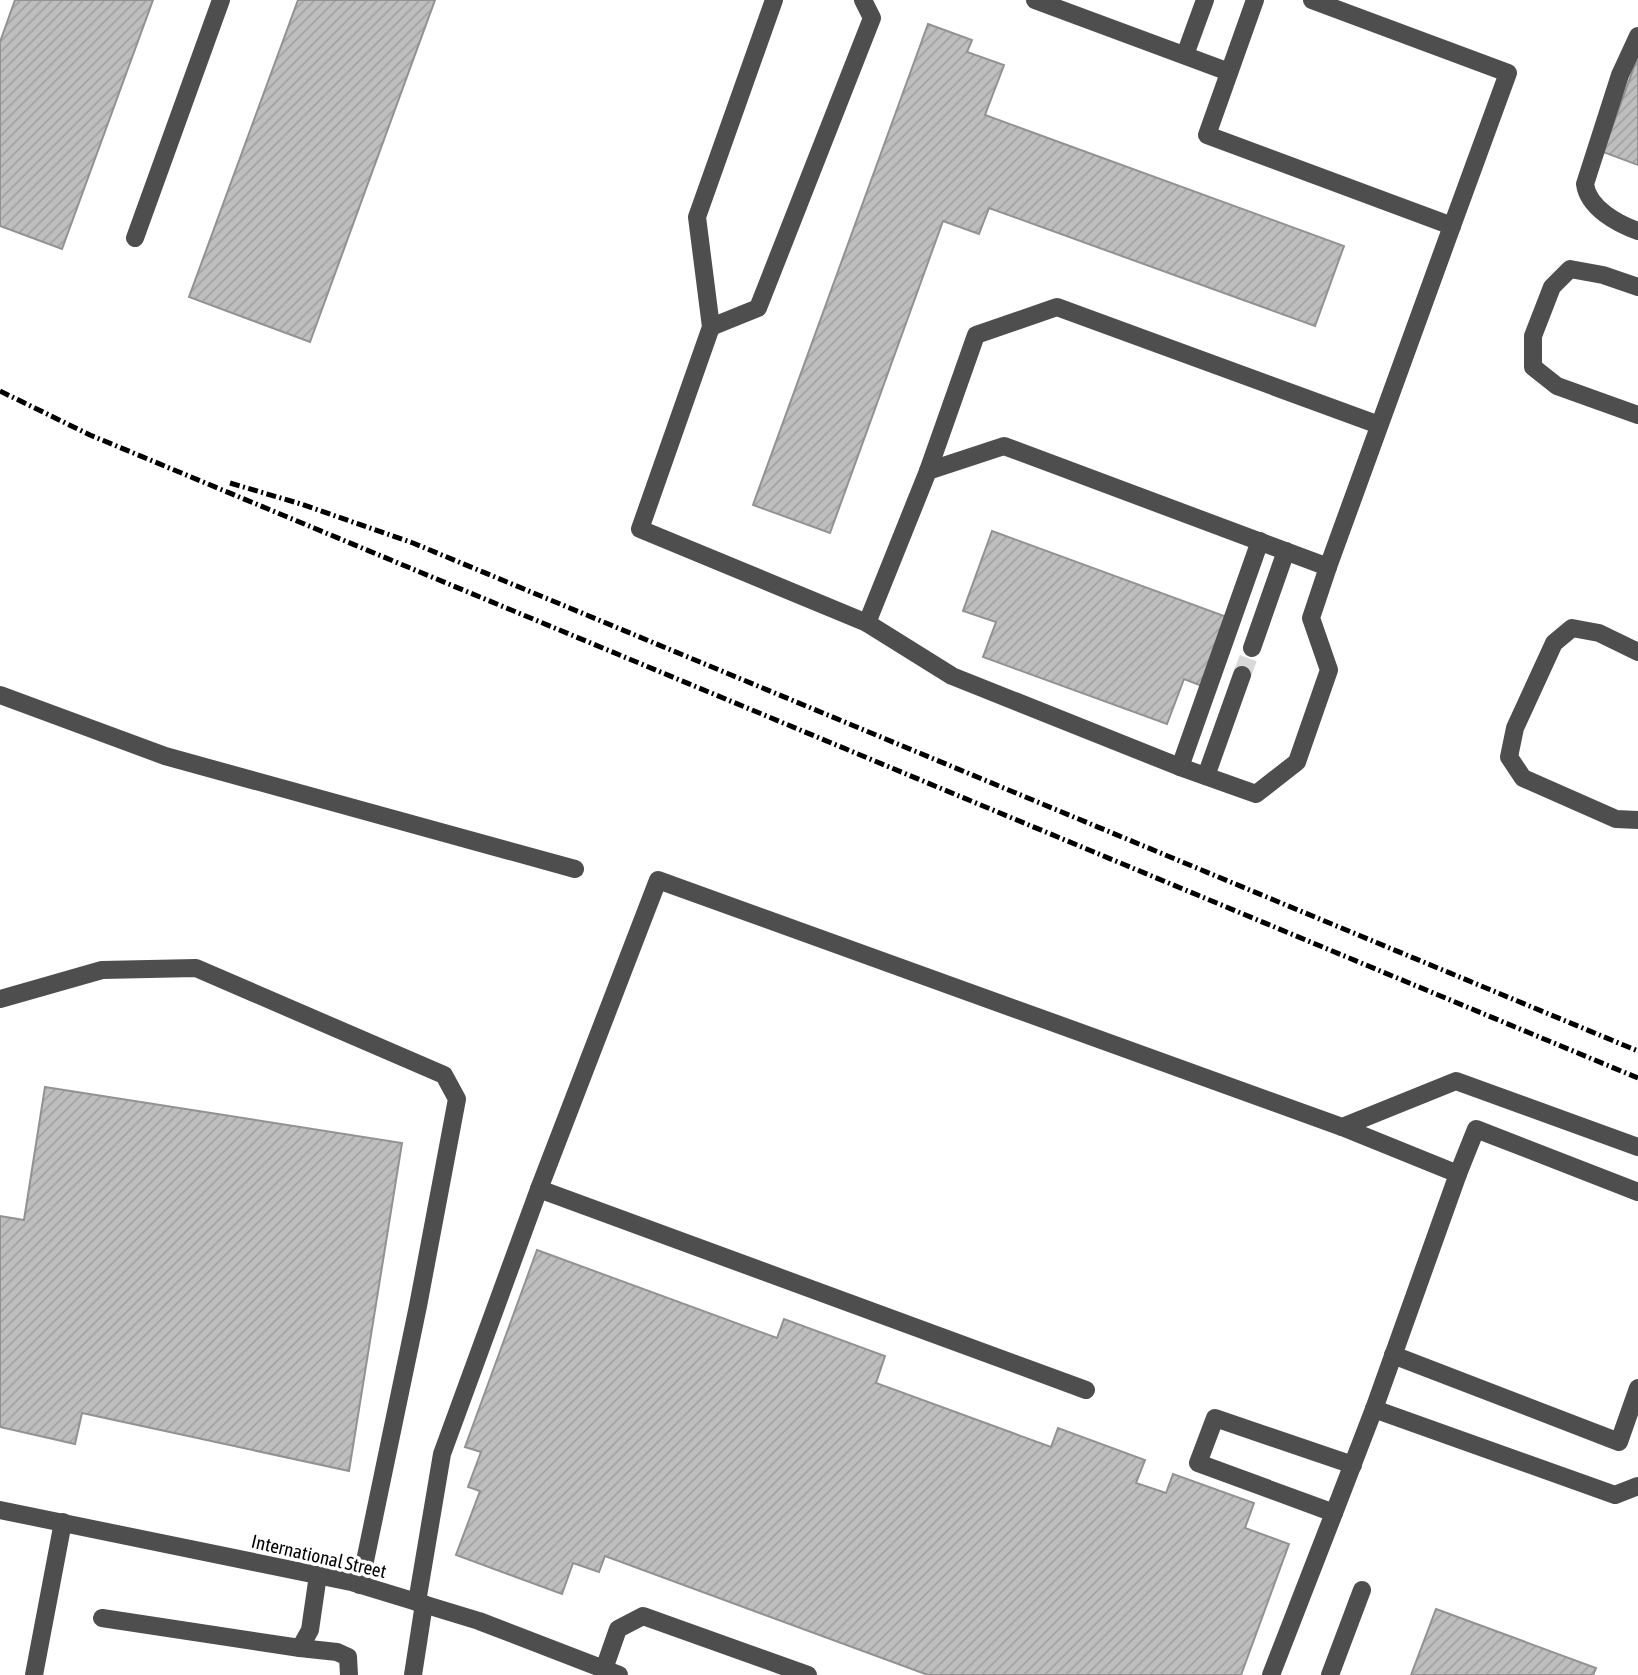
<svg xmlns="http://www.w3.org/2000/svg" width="1638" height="1675" viewBox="0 0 1638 1675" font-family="'Asap Condensed',sans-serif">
	<defs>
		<pattern id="building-hatch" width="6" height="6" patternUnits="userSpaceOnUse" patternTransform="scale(1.75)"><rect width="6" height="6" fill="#bebebe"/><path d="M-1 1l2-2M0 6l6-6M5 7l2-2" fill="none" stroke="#a2a2a2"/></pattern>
	</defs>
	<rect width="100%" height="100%" fill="#fff"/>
	<g fill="url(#building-hatch)" stroke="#929292" stroke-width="2">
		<path d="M15,0H153L62,249L0,226V42Z"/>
		<path d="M298,0H435L310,342L189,297Z"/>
		<path d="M928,24L972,40L967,52L1004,65L985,115L1344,246L1315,326L989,208L979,234L943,221L830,533L753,505Z"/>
		<path d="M1638,56V165L1603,152Z"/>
		<path d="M992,531L1227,617L1202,686L1184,679L1167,724L983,657L996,622L963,611Z"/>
		<path d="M45,1087L402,1143L349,1471L82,1413L75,1444L0,1427V1216L24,1220Z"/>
		<path d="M537,1250L777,1338L784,1319L885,1356L876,1383L1051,1447L1058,1428L1145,1460L1136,1483L1166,1493L1173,1474L1254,1503L1245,1528L1289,1544L1241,1675H928L605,1556L599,1572L573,1563L562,1594L456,1555L480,1491L468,1487L481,1452L465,1447Z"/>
		<path d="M1436,1609L1596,1668L1593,1675H1411Z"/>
	</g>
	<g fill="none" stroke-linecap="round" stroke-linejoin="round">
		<path stroke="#d9d9d9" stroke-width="18" stroke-dasharray="18 9" stroke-linecap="butt" d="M1242,675L1252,648"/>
		<g stroke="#4e4e4e" stroke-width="18">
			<path d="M774,0L697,217L711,327L640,529L867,623L928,471L1004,446L1328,567L1452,226"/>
			<path d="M1035,0L1229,72"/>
			<path d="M1255,0L1207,135L1452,226L1508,73L1312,0"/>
			<path d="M1638,36L1620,75L1585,184C1588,208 1618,224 1638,231"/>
			<path d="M1185,55L1205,0"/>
			<path d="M135,238L221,0"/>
			<path d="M1638,287L1603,275L1570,269L1552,287L1533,336V367L1557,386L1638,415"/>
			<path d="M711,327L758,308L872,18L863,0"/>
			<path d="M928,471L976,335L1057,307L1379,425"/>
			<path d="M867,623L952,676L1180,767L1256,794L1297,762L1329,670L1311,618L1328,567"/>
			<path d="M1252,648L1286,551"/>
			<path d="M1638,652L1599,633L1572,628L1554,643L1515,728L1509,757L1523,778L1616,819L1638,820"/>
			<path d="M0,695L165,756L575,869"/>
			<path d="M1180,767L1260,541"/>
			<path d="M1206,776L1242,675"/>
			<path d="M0,999L102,970L196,968L444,1075L457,1099L418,1306L360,1585"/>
			<path d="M1458,1174L1476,1129L1638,1192"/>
			<path d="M539,1189L658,880L1342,1127L1456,1081L1638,1147"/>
			<path d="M1393,1355L1619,1442L1638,1388"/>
			<path d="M1374,1409L1615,1495L1638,1486"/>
			<path d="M0,1510L351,1582L479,1621L619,1675"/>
			<path d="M1334,1513L1374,1409L1458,1174L1342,1127"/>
			<path d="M417,1602L442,1454L539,1189L1086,1390"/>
			<path d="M102,1618L300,1648L310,1630L318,1575"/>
			<path d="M300,1648L337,1652L348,1657L349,1675"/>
			<path d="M604,1669L618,1629L643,1616L808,1675"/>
			<path d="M34,1675L63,1522"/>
			<path d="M413,1675L424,1604"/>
			<path d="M1271,1675L1334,1513L1198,1463L1215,1418L1353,1465"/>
			<path d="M1330,1675L1362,1590"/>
		</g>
		<g stroke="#000" stroke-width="5" stroke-dasharray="10 3.5 2 3.5" stroke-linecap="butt">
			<path d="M0,391L90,435L1638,1078"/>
			<path d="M230,483L301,504L413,543L1638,1051"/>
		</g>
	</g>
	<g text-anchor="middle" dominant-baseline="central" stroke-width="7" stroke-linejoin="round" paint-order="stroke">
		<g font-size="19" fill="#000" stroke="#fff">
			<text transform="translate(319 1556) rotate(13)">International Street</text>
		</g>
	</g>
</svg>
